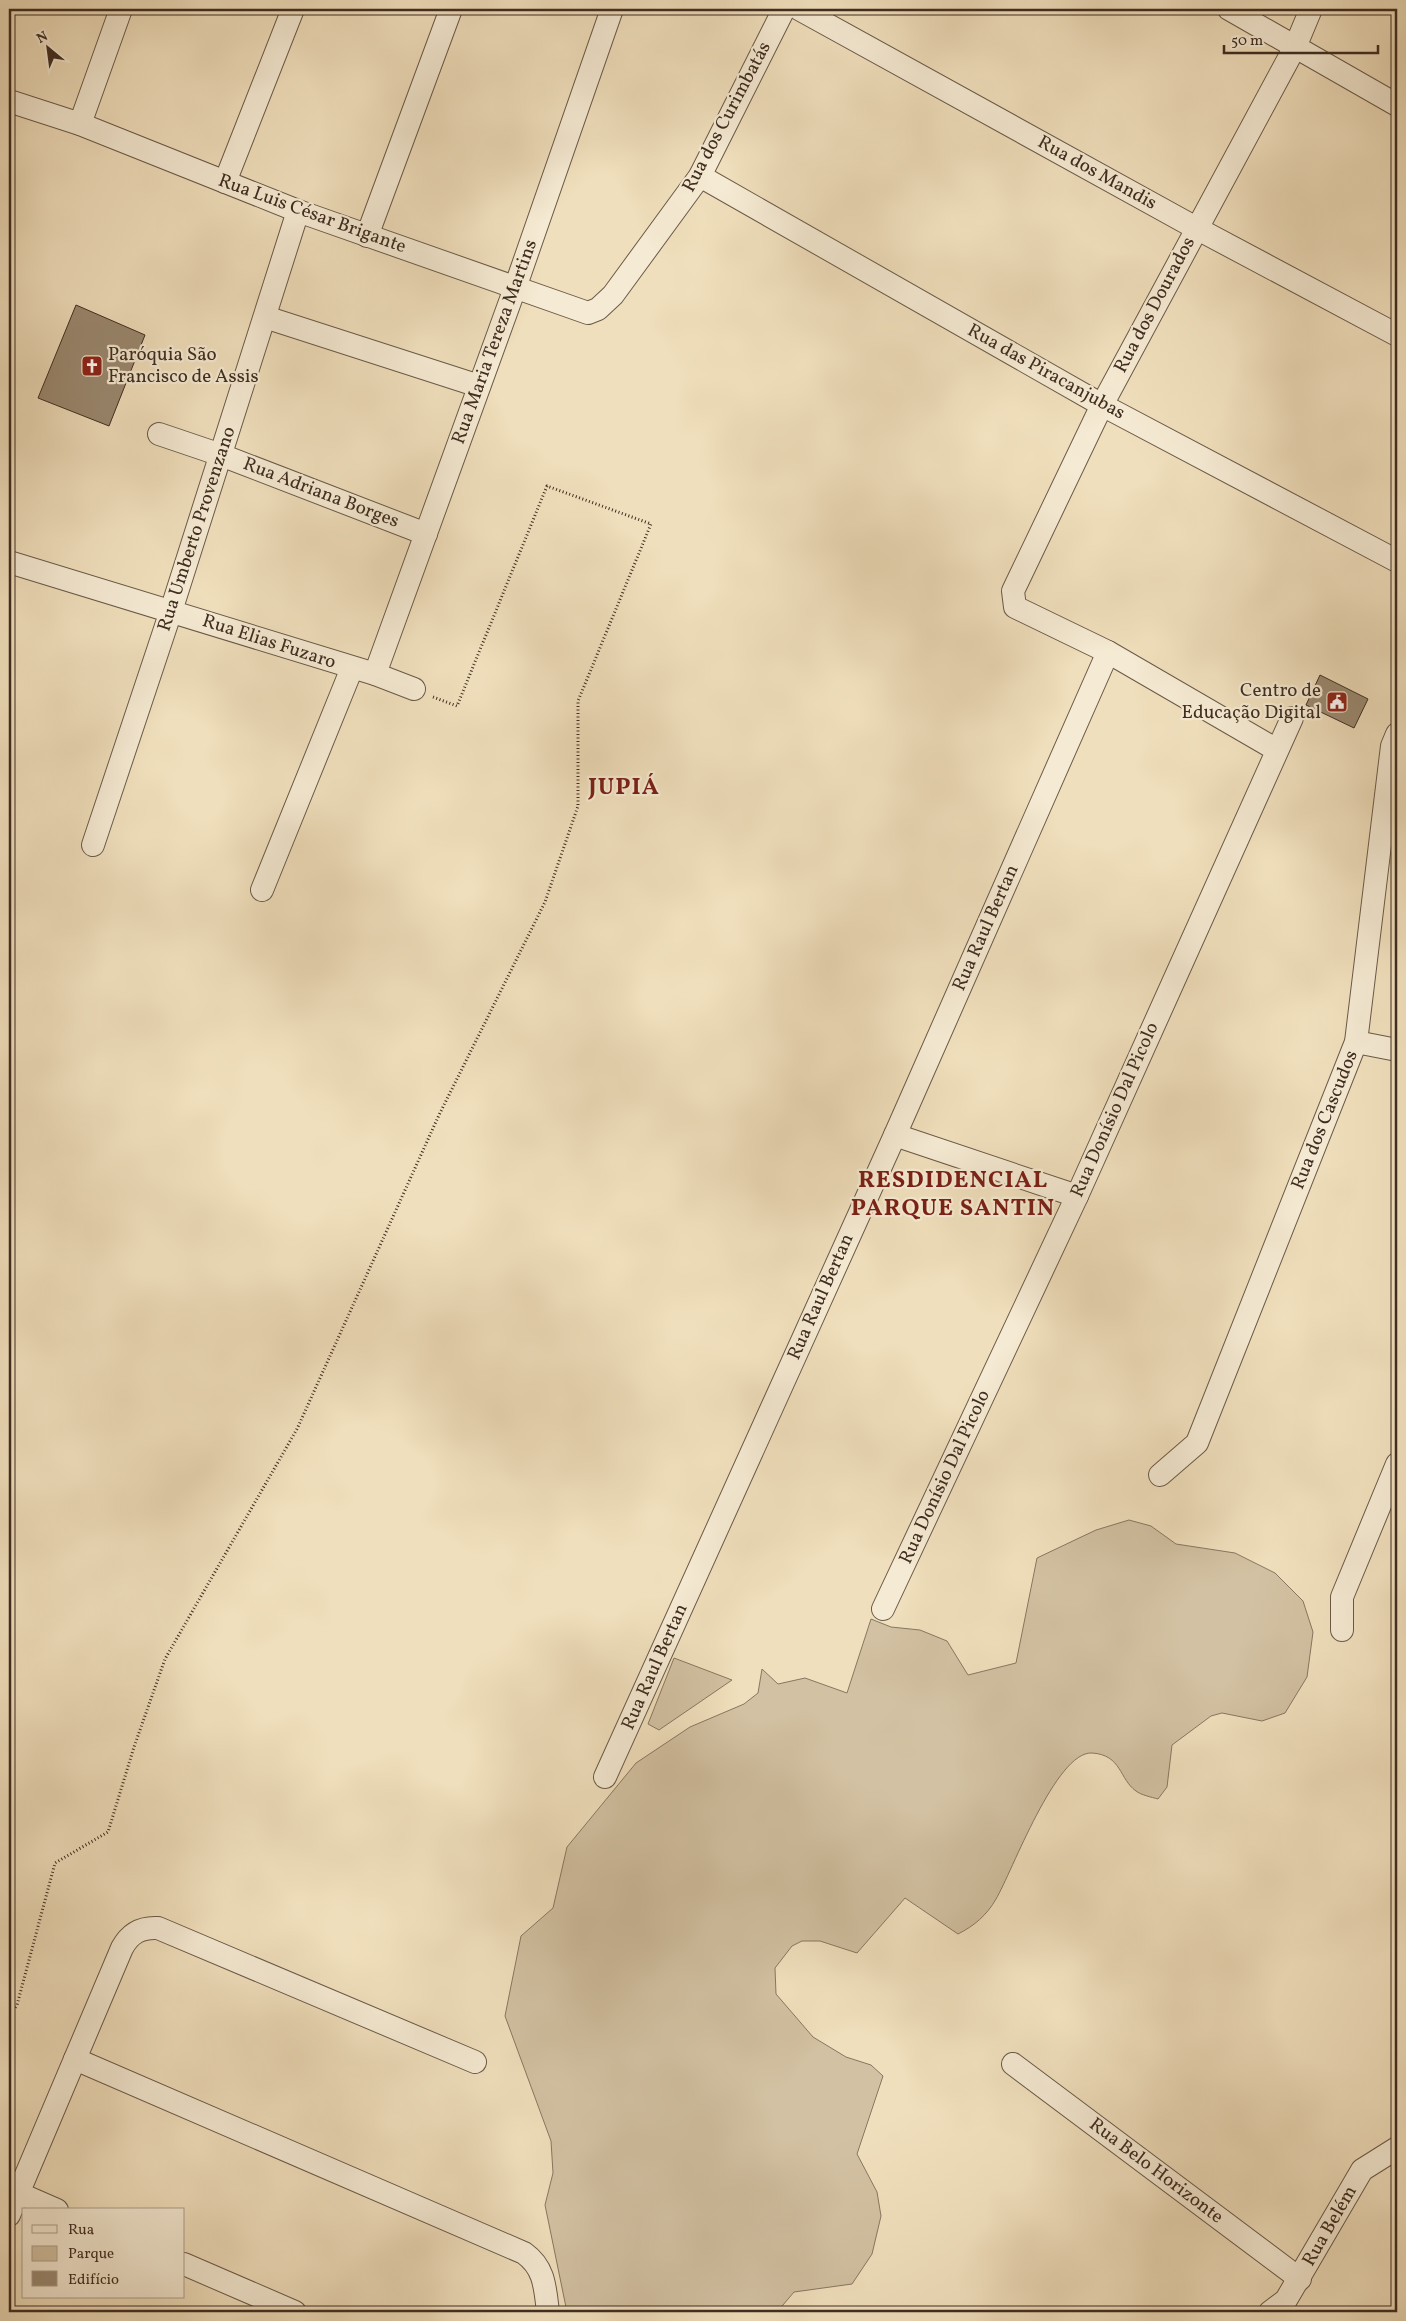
<svg xmlns="http://www.w3.org/2000/svg" width="1406" height="2321" viewBox="0 0 1406 2321" font-family="Vollkorn,serif">
	<rect width="100%" height="100%" fill="#f0dfbc"/>
	<filter id="stains"><feTurbulence type="fractalNoise" baseFrequency=".004" numOctaves="4"/><feColorMatrix values="0 0 0 0 .2 0 0 0 0 .09 0 0 0 0 .02 0 0 0 .5 -.17"/></filter>
	<radialGradient id="worn" r=".72"><stop offset=".6" stop-color="#630" stop-opacity="0"/><stop offset="1" stop-color="#630" stop-opacity=".3"/></radialGradient>
	<g fill="#d2c1a2" stroke="#887762">
		<path d="M1129,1520L1151,1526L1176,1544L1235,1553L1275,1573L1303,1601L1313,1632L1307,1677L1285,1713L1262,1721L1222,1713L1211,1716L1172,1745L1167,1787L1158,1799C1151,1797 1141,1795 1136,1791C1119,1779 1122,1755 1092,1753C1056,1751 1012,1872 996,1899C987,1915 974,1926 958,1934L905,1898L857,1953L820,1941H802L792,1946L775,1968L776,1994L813,2037L846,2057L871,2065L883,2076L857,2154L877,2192L881,2216L872,2254L852,2284L794,2292L777,2312H567L545,2205L553,2173L551,2141L505,2016L521,1936L553,1908L567,1847L636,1763L690,1727L744,1704L758,1693L762,1669L778,1684L805,1678L847,1693L871,1619L891,1627L920,1630L947,1641L968,1675L1016,1663L1037,1558L1096,1530Z"/>
		<path d="M674,1658L732,1680L659,1730L648,1724Z"/>
	</g>
	<g fill="#9b8a72" stroke="#3f2d21">
		<path d="M76,305L145,335L109,426L38,398Z"/>
		<path d="M1320,675L1368,699L1354,728L1306,705Z"/>
	</g>
	<g fill="none" stroke-linecap="round" stroke-linejoin="round">
		<g stroke="#6b5a48" stroke-width="24">
			<g id="minor">
				<path d="M799,9L1196,228L1397,335"/>
				<path d="M1229,9L1397,105"/>
				<path d="M9,101L80,124L298,211L588,313L598,309L613,295L700,176L784,9"/>
				<path d="M80,124L121,9"/>
				<path d="M700,176L1102,405L1397,561"/>
				<path d="M225,182L293,9"/>
				<path d="M367,236L451,9"/>
				<path d="M265,317L479,386"/>
				<path d="M159,434L221,455L426,534"/>
				<path d="M9,562L375,674L414,689"/>
				<path d="M375,674L515,288L612,9"/>
				<path d="M1277,750L1108,652L1015,607L1013,591L1102,405L1296,45L1311,9"/>
				<path d="M93,845L171,611L298,211"/>
				<path d="M262,890L352,668"/>
				<path d="M1356,1042L1397,1050"/>
				<path d="M895,1135L1077,1196"/>
				<path d="M1160,1475L1197,1443L1356,1042L1392,746L1397,734"/>
				<path d="M883,1609L1077,1196L1292,718"/>
				<path d="M1342,1630V1597L1397,1464"/>
				<path d="M605,1777L895,1135L1108,652"/>
				<path d="M75,2059L524,2253C545,2268 545,2288 548,2312"/>
				<path d="M1013,2064L1300,2279"/>
				<path d="M18,2193L57,2210"/>
				<path d="M9,2215L122,1948C130,1933 141,1927 158,1928L475,2062"/>
				<path d="M184,2264L295,2312"/>
				<path d="M1270,2312L1286,2300L1362,2170L1397,2148"/>
			</g>
		</g>
		<path stroke="#3f2d21" stroke-width="3" stroke-dasharray="1 2.5" stroke-linecap="butt" d="M9,2016L17,2005L55,1863L108,1832L134,1747L165,1659L297,1429L439,1115L545,902L578,806V701L651,524L547,486L457,706L433,697"/>
		<use href="#minor" stroke="#f5ead3" stroke-width="22"/>
	</g>
	<defs>
		<g id="church-square" transform="scale(1.125)"><rect x="-9" y="-9" width="18" height="18" rx="4" fill="#8f2418" stroke="#f5ead3"/><path d="M-1.2-6h2.4v3.5h3.3v2.4h-3.3V6h-2.4V-.1h-3.3v-2.4h3.3Z" fill="#fff"/></g>
		<g id="civic-square" transform="scale(1.125)"><rect x="-9" y="-9" width="18" height="18" rx="4" fill="#8f2418" stroke="#f5ead3"/><path d="M-.6-6.5H3V-4.5H.6V-3L4-1V1h2V6H-6V1h2V-1L-.6-3ZM-1.2 2.5V6h2.4V2.5Z" fill="#fff"/></g>
	</defs>
	<g fill-rule="evenodd">
		<use href="#church-square" x="92" y="366"/>
		<use href="#civic-square" x="1337" y="702"/>
	</g>
	<g text-anchor="middle" dominant-baseline="central" stroke-width="4.5" stroke-linejoin="round" paint-order="stroke">
		<g font-size="19" fill="#3f2d21" stroke="#f5ead3">
			<text transform="translate(727 117) rotate(-62)">Rua dos Curimbatás</text>
			<text transform="translate(1097 173) rotate(29)">Rua dos Mandis</text>
			<text transform="translate(312 214) rotate(20)">Rua Luis César Brigante</text>
			<text transform="translate(1155 305) rotate(-62)">Rua dos Dourados</text>
			<text transform="translate(495 342) rotate(-70)">Rua Maria Tereza Martins</text>
			<text transform="translate(1046 372) rotate(29)">Rua das Piracanjubas</text>
			<text transform="translate(321 493) rotate(21)">Rua Adriana Borges</text>
			<text transform="translate(197 529) rotate(-72)">Rua Umberto Provenzano</text>
			<text transform="translate(269 642) rotate(18)">Rua Elias Fuzaro</text>
			<text transform="translate(986 928) rotate(-66)">Rua Raul Bertan</text>
			<text transform="translate(1115 1110) rotate(-66)">Rua Donísio Dal Picolo</text>
			<text transform="translate(1325 1120) rotate(-68)">Rua dos Cascudos</text>
			<text transform="translate(821 1297) rotate(-66)">Rua Raul Bertan</text>
			<text transform="translate(945 1477) rotate(-65)">Rua Donísio Dal Picolo</text>
			<text transform="translate(655 1667) rotate(-66)">Rua Raul Bertan</text>
			<text transform="translate(1156 2171) rotate(37)">Rua Belo Horizonte</text>
			<text transform="translate(1330 2226) rotate(-60)">Rua Belém</text>
		</g>
		<g font-size="19" fill="#3f2d21" stroke="#f5ead3" text-anchor="start">
			<text x="108" y="355">Paróquia São<tspan x="108" dy="22">Francisco de Assis</tspan></text>
			<text x="1321" y="691" text-anchor="end">Centro de<tspan x="1321" dy="22">Educação Digital</tspan></text>
		</g>
		<g font-size="24" font-weight="bold" letter-spacing="1" fill="#7a1f14" stroke="#f5ead3">
			<text x="624" y="788">JUPIÁ</text>
			<text x="953" y="1181">RESDIDENCIAL<tspan x="953" dy="28">PARQUE SANTIN</tspan></text>
		</g>
	</g>
	<rect width="1406" height="2321" fill="none" stroke="#f0dfbc" stroke-width="30"/>
	<rect x="10" y="10" width="1386" height="2301" fill="none" stroke="#3f2d21" stroke-width="2.5"/>
	<rect x="15" y="15" width="1376" height="2291" fill="none" stroke="#3f2d21"/>
	<rect x="22" y="2208" width="162" height="90" fill="#f5ead3" stroke="#ac9e8c"/>
	<rect x="32" y="2225" width="25" height="8" fill="#f5ead3" stroke="#ac9e8c"/>
	<text x="68" y="2234" font-size="15" fill="#3f2d21">Rua</text>
	<rect x="32" y="2246" width="25" height="15" fill="#d2c1a2" stroke="#ac9e8c"/>
	<text x="68" y="2258" font-size="15" fill="#3f2d21">Parque</text>
	<rect x="32" y="2271" width="25" height="15" fill="#9b8a72" stroke="#ac9e8c"/>
	<text x="68" y="2284" font-size="15" fill="#3f2d21">Edifício</text>
	<g transform="translate(48 48) rotate(331)" stroke="#f5ead3" stroke-width="4" paint-order="stroke">
	<path d="M0-4L9 19L0 12L-9 19Z" fill="#3f2d21"/>
	<text y="-8" font-size="14" font-weight="bold" text-anchor="middle" fill="#3f2d21">N</text>
	</g>
	<path d="M1224 45v8h154v-8" fill="none" stroke="#3f2d21" stroke-width="2.5"/>
	<text x="1231" y="45" font-size="15" fill="#3f2d21" stroke="#f5ead3" stroke-width="4" paint-order="stroke">50 m</text>
	<rect width="100%" height="100%" filter="url(#stains)"/>
	<rect width="100%" height="100%" fill="url(#worn)"/>
</svg>
